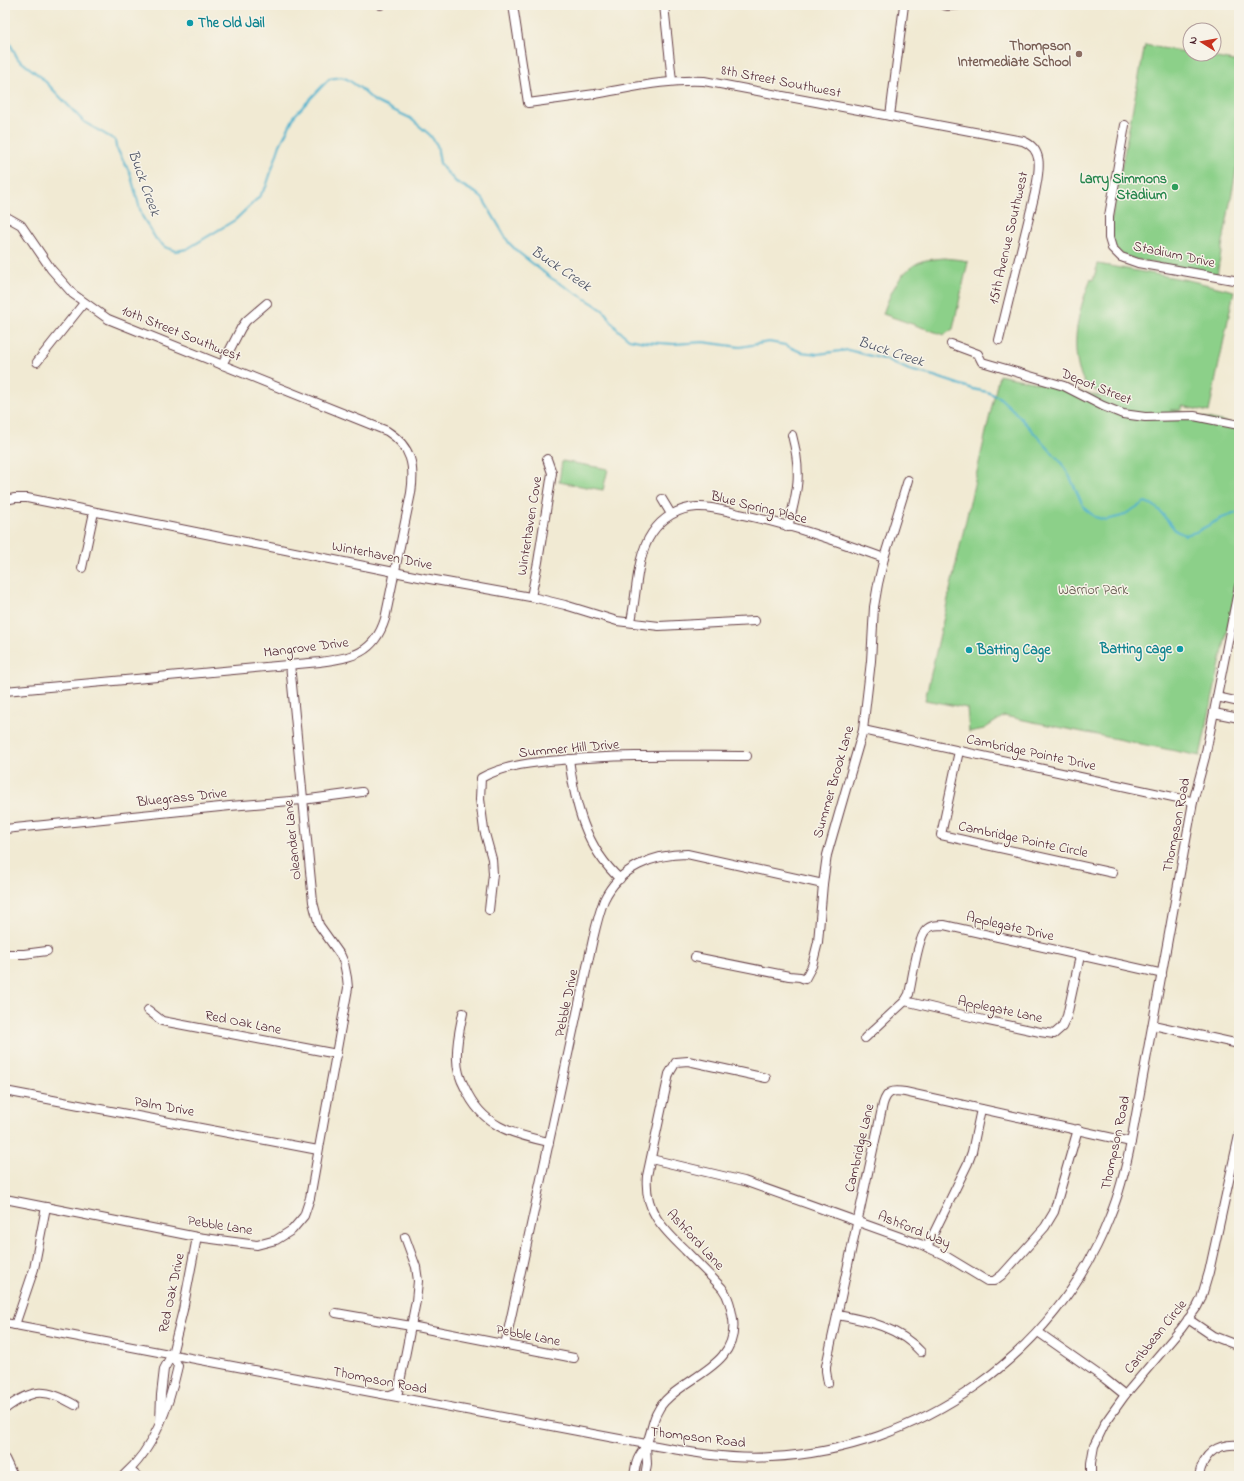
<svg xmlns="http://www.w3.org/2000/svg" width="1244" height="1481" viewBox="0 0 1244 1481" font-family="'Indie Flower',sans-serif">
	<rect width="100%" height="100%" fill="#f7f3e8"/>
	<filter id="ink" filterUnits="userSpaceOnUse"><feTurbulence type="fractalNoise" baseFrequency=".025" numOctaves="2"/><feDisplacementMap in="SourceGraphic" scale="8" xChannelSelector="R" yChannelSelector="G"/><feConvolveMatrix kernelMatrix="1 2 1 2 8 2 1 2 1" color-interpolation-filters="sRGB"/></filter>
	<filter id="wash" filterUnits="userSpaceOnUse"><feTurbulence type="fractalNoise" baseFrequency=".012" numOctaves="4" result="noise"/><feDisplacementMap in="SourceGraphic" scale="16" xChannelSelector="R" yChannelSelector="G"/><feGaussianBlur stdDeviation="0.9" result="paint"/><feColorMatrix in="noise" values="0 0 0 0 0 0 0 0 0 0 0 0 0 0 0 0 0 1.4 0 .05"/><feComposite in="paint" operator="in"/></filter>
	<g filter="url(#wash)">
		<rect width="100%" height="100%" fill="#f1ead3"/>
		<g fill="#8cd089" stroke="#6b785a">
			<path d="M1145,45L1239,62V154L1217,275L1134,259C1110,251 1113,243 1111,221Z"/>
			<path d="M944,258L963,260L968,262L953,329L944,335L883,314C890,293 900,270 922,261C929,259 937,259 944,258Z"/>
			<path d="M1098,264L1188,280L1234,291L1209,412L1182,406V410H1170L1239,425V576L1200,756L1004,716L984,729L969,732L967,708L925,700L999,375L1109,398C1103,393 1094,391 1087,386C1083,382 1081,375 1079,370C1071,339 1079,308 1091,279L1093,280Z"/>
			<path d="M562,461L608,469L603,490L559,482Z"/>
		</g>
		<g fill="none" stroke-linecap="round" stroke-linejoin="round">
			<path stroke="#4fb2ce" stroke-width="2" d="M9,5L6,18V36L18,59L41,77L84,122L115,140L116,147L130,173L142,216L156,239L165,247L176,251L187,249L235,220L258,198L266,187L280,145L295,115L329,79L341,77L347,79L360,88L374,101L410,118L430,135L437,145L440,163L443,168L456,182L476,193L483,199L509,243L518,252L551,278L594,304L604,311L617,329L629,339L645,342L674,344L703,342L740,347L769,342L785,345L801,352L818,354L848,350L887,360L909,370L934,376L973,389L987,392L999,397L1013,410L1060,461L1070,477L1084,508L1095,517L1106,520L1122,516L1145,502L1153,505L1159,510L1176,531L1185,535L1196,532L1222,518L1239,512"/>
		</g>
	</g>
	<g filter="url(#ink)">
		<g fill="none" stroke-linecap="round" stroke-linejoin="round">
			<g stroke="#633d44" stroke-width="10">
				<g id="minor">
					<path d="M380,5H381"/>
					<path d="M513,5L528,103C550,100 573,97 595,94C631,88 666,79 704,81L1023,141C1046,150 1038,174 1035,193L999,340"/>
					<path d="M664,5L672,81"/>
					<path d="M943,5L947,6L960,5"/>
					<path d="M890,116L904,5"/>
					<path d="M1125,125L1109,216V238L1112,248L1121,257L1138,263L1239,281"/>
					<path d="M5,216L21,225L51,269L73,294L108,319L387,431C412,447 415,466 411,493L385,619C374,654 353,657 320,662L5,691"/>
					<path d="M951,344L978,354L982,362L1064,386L1103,406L1123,414L1145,417L1194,416L1239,425"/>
					<path d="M37,362L84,303"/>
					<path d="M222,365L241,328L246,321L267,303"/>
					<path d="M662,499L671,514"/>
					<path d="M5,500L15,498H27L424,578L536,598L565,605L617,621L659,626L755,621"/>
					<path d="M788,527C798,490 802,473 792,435"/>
					<path d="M82,568L94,512"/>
					<path d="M531,597L538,562L552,473L547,459"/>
					<path d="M631,621C637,594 636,556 652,533C662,518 678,508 697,507C711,506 726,511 739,514C788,524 837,541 884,558"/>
					<path d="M1217,697L1239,702"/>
					<path d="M1214,713L1239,718"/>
					<path d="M863,730L1187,800L1193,802"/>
					<path d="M959,751L941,835L1113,873"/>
					<path d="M569,759C575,804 585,847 620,879"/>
					<path d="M5,829L230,806L302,800L362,792"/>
					<path d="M489,910L493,874L492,859L484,830L480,799L481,778C505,765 535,762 561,760C623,754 685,756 747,756"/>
					<path d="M5,954H24L47,951"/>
					<path d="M695,957L789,976L800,977L805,979L812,966L818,942L823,884L827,855L863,730L871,661L874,607L878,584L884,558L908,480"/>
					<path d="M905,1001L984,1020L1040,1032L1054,1034L1062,1027L1067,1016L1080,956"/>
					<path d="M148,1010L162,1021L337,1054"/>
					<path d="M463,1013C460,1028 456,1043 457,1059C457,1069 460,1079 465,1088C482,1126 511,1134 549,1142"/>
					<path d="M1153,1025L1239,1044"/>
					<path d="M865,1038L905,1001L909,994C912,981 918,937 926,930C931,925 937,925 944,925L1159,973L1162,975"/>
					<path d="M5,1091L318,1150"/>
					<path d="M651,1159L744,1181L920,1244L944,1255L987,1281H994L1002,1275L1045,1227L1054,1212L1078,1129"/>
					<path d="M5,1199L197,1237L257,1245L276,1240L292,1230L304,1216L310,1198L348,988L347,978L344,963L341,956L319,925L313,902L290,664"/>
					<path d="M927,1247L968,1163L972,1152L981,1109"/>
					<path d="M336,1313L411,1326L574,1358"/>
					<path d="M837,1315C867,1320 900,1328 921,1352"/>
					<path d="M1188,1319L1213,1336L1239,1346"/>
					<path d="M5,1323L646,1444C688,1452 729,1460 771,1457C919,1450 1056,1355 1110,1216C1120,1192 1126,1167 1131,1142L1193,802L1205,757L1239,586"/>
					<path d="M15,1325L34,1269L46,1207"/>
					<path d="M1038,1332L1105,1379L1125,1395"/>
					<path d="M505,1345L593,939C596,926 599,913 604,900C619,868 653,854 687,854L823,884"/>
					<path d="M828,1383L826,1371V1366L883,1104C887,1091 892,1090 905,1092L1131,1142"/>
					<path d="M390,1395L398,1392L416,1301L418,1281L416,1267L405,1237"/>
					<path d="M5,1409C33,1388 46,1388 75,1405"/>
					<path d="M160,1422L161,1395L164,1369L172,1354L183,1310L197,1237"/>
					<path d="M5,1459L13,1476"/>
					<path d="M130,1470L137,1476"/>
					<path d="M123,1476C155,1448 169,1406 178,1366L172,1354"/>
					<path d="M634,1476C635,1471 635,1466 637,1461C639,1455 643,1451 646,1445C653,1430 652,1414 665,1401C689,1375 739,1365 733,1319C731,1308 729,1297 722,1288C710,1275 697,1263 685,1250C662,1228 644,1210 647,1176L669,1074L676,1062L688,1061L766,1078"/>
					<path d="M645,1476L647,1464L646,1445"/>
					<path d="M1091,1476V1463L1094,1446L1105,1423L1125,1395L1181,1329L1197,1307L1201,1299L1209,1272L1239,1135"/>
					<path d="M1199,1476C1203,1454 1217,1443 1239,1445"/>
				</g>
			</g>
			<use href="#minor" stroke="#fff" stroke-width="8"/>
		</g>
	</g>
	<g fill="#0f9aa8" stroke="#f7f3e8" stroke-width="1.5">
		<circle cx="190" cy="23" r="4"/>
		<circle cx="1180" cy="649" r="4"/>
		<circle cx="969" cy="650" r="4"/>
	</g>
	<circle fill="#8d6e63" stroke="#f7f3e8" stroke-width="1.5" cx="1079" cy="54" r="4"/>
	<circle fill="#2e9e5b" stroke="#f7f3e8" stroke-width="1.5" cx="1175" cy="187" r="4"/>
	<g text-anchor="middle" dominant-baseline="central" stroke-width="3" stroke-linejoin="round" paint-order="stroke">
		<g font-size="14" font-weight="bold" fill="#0d838f" stroke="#f7f3e8" text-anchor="start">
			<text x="198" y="23">The Old Jail</text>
			<text x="1172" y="649" text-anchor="end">Batting cage</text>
			<text x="977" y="650">Batting Cage</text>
		</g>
		<g font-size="14" font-weight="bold" fill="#785e54" stroke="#f7f3e8" text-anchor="end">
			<text x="1071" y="46">Thompson<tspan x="1071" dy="16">Intermediate School</tspan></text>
		</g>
		<g font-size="14" fill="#4a1f2b" stroke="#f7f3e8">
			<text transform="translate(781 82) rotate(11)">8th Street Southwest</text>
			<text transform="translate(1009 238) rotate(-77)">15th Avenue Southwest</text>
			<text transform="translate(1174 255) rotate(12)">Stadium Drive</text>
			<text transform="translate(181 334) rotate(22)">10th Street Southwest</text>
			<text transform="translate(1096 387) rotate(22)">Depot Street</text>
			<text transform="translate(759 508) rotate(14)">Blue Spring Place</text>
			<text transform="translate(530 526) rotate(-81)">Winterhaven Cove</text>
			<text transform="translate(382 556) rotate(11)">Winterhaven Drive</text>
			<text transform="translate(306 648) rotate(-7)">Mangrove Drive</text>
			<text transform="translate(569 749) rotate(-5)">Summer Hill Drive</text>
			<text transform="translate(1031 753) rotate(12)">Cambridge Pointe Drive</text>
			<text transform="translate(834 782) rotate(-74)">Summer Brook Lane</text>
			<text transform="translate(182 798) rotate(-6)">Bluegrass Drive</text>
			<text transform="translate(1177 825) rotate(-79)">Thompson Road</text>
			<text transform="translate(293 840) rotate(-96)">Oleander Lane</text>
			<text transform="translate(1023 840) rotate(12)">Cambridge Pointe Circle</text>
			<text transform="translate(1010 927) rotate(13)">Applegate Drive</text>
			<text transform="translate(567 1003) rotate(-78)">Pebble Drive</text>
			<text transform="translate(1000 1010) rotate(12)">Applegate Lane</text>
			<text transform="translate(243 1023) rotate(11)">Red Oak Lane</text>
			<text transform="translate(164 1107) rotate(10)">Palm Drive</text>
			<text transform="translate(1116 1143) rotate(-78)">Thompson Road</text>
			<text transform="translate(860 1148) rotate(-77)">Cambridge Lane</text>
			<text transform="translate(220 1226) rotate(9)">Pebble Lane</text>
			<text transform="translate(914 1230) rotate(22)">Ashford Way</text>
			<text transform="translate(695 1240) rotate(47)">Ashford Lane</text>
			<text transform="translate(172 1293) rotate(-78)">Red Oak Drive</text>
			<text transform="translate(528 1336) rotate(11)">Pebble Lane</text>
			<text transform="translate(1156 1337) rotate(-51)">Caribbean Circle</text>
			<text transform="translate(380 1381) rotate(11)">Thompson Road</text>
			<text transform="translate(698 1438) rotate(7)">Thompson Road</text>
		</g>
		<g font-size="14" font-weight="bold" fill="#27864d" stroke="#f7f3e8" text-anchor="end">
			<text x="1167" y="179">Larry Simmons<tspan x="1167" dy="16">Stadium</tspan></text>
		</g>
		<g font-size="14" fill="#5e5447" stroke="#f7f3e8">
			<text x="1093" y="590">Warrior Park</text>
		</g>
		<g font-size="15" font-style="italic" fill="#4c5264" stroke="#f7f3e8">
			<text transform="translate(144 183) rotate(70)">Buck Creek</text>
			<text transform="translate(561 269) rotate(34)">Buck Creek</text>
			<text transform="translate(891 352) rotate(18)">Buck Creek</text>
		</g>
	</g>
	<rect width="1244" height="1481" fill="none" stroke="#f7f3e8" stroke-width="20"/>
	<g transform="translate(1202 42) rotate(281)"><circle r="19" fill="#f7f3e8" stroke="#b29e9c"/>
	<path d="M0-3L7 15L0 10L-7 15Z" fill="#c8321e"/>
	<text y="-6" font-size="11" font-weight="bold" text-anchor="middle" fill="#4a1f2b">N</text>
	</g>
</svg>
